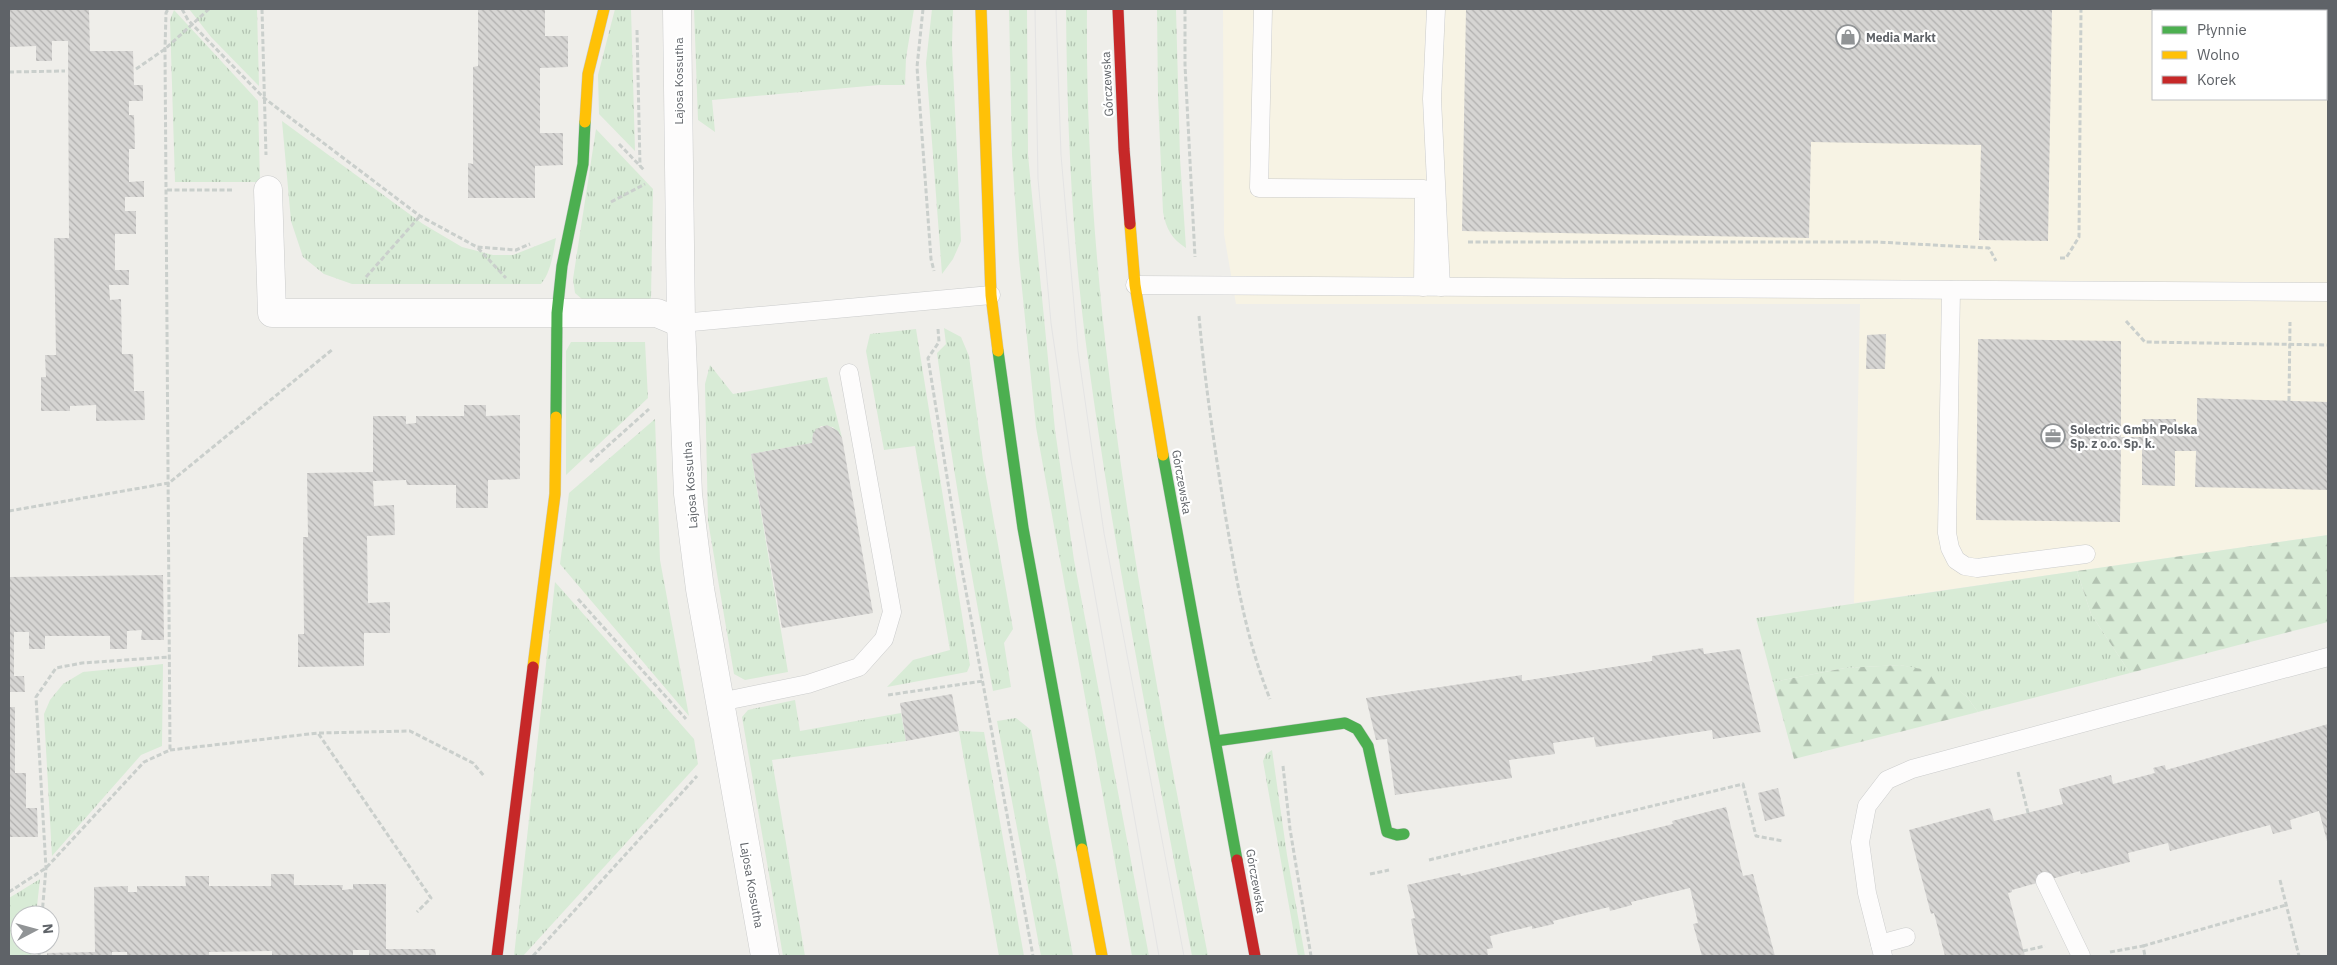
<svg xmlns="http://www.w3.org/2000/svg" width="2337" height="965" viewBox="0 0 2337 965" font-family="'IBM Plex Sans',sans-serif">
	<defs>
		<pattern id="grass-tufts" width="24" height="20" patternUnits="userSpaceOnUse" patternTransform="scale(1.25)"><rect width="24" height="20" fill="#d8ebd6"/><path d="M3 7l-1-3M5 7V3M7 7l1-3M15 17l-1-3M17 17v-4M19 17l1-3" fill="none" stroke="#b2c2b1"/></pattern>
		<pattern id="forest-firs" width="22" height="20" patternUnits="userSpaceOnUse" patternTransform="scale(1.25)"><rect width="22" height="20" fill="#d8ebd6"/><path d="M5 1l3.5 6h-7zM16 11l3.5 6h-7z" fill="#b2c2b1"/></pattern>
		<pattern id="building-back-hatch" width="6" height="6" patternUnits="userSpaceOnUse" patternTransform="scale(1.25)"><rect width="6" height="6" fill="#d6d5d3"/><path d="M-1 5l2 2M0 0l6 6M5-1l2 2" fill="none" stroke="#b1b0af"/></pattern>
	</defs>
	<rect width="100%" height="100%" fill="#efeeea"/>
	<path fill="#f7f3e4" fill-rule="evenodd" d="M1223,9H2328V535L1854,603L1860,304H1236L1224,234ZM2153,11H2326V99H2153Z"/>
	<g fill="url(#grass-tufts)">
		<path d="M189,9H257L259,86L211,37Z"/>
		<path d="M615,9H631L635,151L599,114L598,75Z"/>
		<path d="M694,9H914L906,58L905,85H879L712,100L715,132L698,120Z"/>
		<path d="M932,9H953L952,46L961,241L953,259L942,274L926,63Z"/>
		<path d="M1009,9H1027L1028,155L1055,430L1074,560L1149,956H1132L1036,427L1019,259L1012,155Z"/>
		<path d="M1066,9H1087C1084,329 1148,643 1208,956H1192C1155,757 1115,559 1088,359C1072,244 1067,125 1066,9Z"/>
		<path d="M1157,9H1176L1180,158L1186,248C1172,239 1166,229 1163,212L1158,97Z"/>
		<path d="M174,10L258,101L260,182H175L170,20Z"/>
		<path d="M282,121L423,224L462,247L493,255H513L556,238C553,254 551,272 541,284H352L324,274L303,257L291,221Z"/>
		<path d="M596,129L653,189L651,298L635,307L583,300L575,293L573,279Z"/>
		<path d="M944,328L961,337L969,356L983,460L1013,629L1004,643L1011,687L993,691C972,579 952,466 937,353L946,344Z"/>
		<path d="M916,329L970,665L967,672L887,687L913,660L950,650L915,446L884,450L866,351L870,334Z"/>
		<path d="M571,342H645L648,398L566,475V351Z"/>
		<path d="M710,365L733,394L827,377L842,438L833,427L821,426L813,434L812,443L751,454L788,672L745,680L734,674L708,521L705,384Z"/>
		<path d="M655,419L660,560L689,716L560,564L569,493Z"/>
		<path d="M2077,571L2091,614L2130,673L1978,712L1967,697L1937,673L1900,665L1845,668L1773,682L1756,618Z"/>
		<path d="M555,582L694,739L698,764L523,956H514Z"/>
		<path d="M163,664L162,746L141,755L52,856L44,714L50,700L63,684L83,672Z"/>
		<path d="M795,700L800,731L901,713L906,741L772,760L805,956H783L742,717L748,710Z"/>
		<path d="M1016,718L1031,730L1073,956H1041L997,721Z"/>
		<path d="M959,731L984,732L1024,956H999Z"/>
		<path d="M1272,750L1287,855L1305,956H1298L1263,761L1266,754Z"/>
		<path d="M40,879L36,915H20V945H33L31,956H9V898Z"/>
	</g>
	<g fill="url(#forest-firs)">
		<path d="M2328,535V622L2130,673L2091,614L2077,571Z"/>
		<path d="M1900,665L1937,672L1967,697L1978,712L1794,759L1773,682L1845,668Z"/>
	</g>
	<g fill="url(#building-back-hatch)">
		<path d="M9,9H89L90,51H133L134,85H143V101H129V115H134L135,149H129V182L144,181V197H125V211H136V234H115V270H129V285H109L110,300L121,299L122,354H133L134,391H144L145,420L96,421V405L70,406V411H41V377H46L45,355H56L54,238H69L68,41H52V61H36V46L9,47Z"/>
		<path d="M478,9H545V36H568V67L540,68V133H563V165L535,166V198H468V163L473,164V67L478,66Z"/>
		<path d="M1466,9H2052L2048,241L1979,240L1981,145L1811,142L1809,238L1462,231Z"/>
		<path d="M1886,334L1885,369H1866L1867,335Z"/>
		<path d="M1978,339L2121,341V437H2142V419H2176L2175,435H2197V398L2328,402V490L2195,487L2196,451H2175V486L2142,485V448H2121L2120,522L1976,520Z"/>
		<path d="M464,405H486V416L520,415V479L488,480V508H456V485H407L406,480L373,481L374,506L394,505L395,535L367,536L368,603L390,602V633H364V666L298,667V634H304L303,537H308L307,473L373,472V416H406V424L416,423V416H464Z"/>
		<path d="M827,425L838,431L842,438L873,613L782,628L751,454L812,443L813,434L816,429Z"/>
		<path d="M163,575L164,640H141L142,630L127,631V649H110V636H45V649H29V632H14V676H24L25,692H9V577Z"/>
		<path d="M1703,648L1704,654L1740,649L1761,732L1713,739L1712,730L1596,747L1594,737L1553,743L1555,754L1509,760L1512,778L1395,795L1387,739L1376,740L1366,698L1522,675V681L1652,661V656Z"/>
		<path d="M952,694L959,731L906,741L900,703Z"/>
		<path d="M9,707H15V773H26V808H37L38,837H9Z"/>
		<path d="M2328,724V845L2319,811L2290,820L2292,829L2273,834L2270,825L2170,851L2168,843L2128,853L2130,862L2081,874L2080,871L2012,890V892L2008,893L2025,956H1945L1934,913L1931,914L1909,830L1990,808L1994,821L2063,804L2059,789L2111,775L2113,784L2155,773L2153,768L2165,765L2166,770Z"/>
		<path d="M1778,788L1785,816L1765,821L1758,793Z"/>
		<path d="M1726,807L1743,876L1753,874L1775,956H1702L1693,924L1698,923L1690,888L1631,902L1632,905L1610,911L1609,907L1553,921L1554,924L1532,929V926L1490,936L1493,948L1487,949L1488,956H1418L1411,919L1415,918L1407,885L1460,873L1461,876L1673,824L1672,821Z"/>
		<path d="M271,874H294V885H343L342,890L353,889V884H386V949H435L436,956H369V950H353V955L272,956V951L209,952V956H127V952H112V956H47V953L95,952L94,887L128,886V892H137V886H186L185,876H209V886H271Z"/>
	</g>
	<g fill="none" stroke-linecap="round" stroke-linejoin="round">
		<g stroke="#cbcccc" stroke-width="19">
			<g id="lane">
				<path d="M1263,9L1259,188L1424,189L1423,287"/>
				<path d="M1436,9L1432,99L1441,287"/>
				<path d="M1135,285L2328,292"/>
				<path d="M1951,290L1947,533L1950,548L1956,560L1965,566L1977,568L2086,554"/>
				<path d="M681,323L991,295"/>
				<path d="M720,702L808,684L859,667L884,639L892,612L849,373"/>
				<path d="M2045,881L2081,956"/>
				<path d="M1880,944L1906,937"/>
				<path d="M1883,956L1867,893L1860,842L1867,806L1887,780L1912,769L2328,657"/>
			</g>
		</g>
		<g stroke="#cbcccc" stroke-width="29">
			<g id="street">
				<path d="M677,9L681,323L688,494L700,589L765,956"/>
				<path d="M268,190L272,313H657L681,323"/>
			</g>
		</g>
		<g stroke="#cacacb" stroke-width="12">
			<g id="fast">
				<path d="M998,351L1023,528L1082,849"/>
				<path d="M556,417L557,313L562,266L583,164L585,122"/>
				<path d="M1163,455L1237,860"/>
				<path d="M1216,741L1345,723L1357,729L1368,746L1387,832L1397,835L1404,834"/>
			</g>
		</g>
		<g stroke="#cacacb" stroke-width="12">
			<g id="slow">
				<path d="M981,9L991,295L998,351"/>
				<path d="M585,122L588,74L604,9"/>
				<path d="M1130,224L1135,285L1163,455"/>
				<path d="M533,667L555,494L556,417"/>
				<path d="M1082,849L1102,956"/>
			</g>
		</g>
		<g stroke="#cacacb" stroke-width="12">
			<g id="jam">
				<path d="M1118,9L1124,149L1130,224"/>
				<path d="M1237,860L1255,956"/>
				<path d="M497,956L533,667"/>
			</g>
		</g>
		<g stroke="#cacfcc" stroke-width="3" stroke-dasharray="5 2.5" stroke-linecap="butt">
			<path d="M182,9L188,20L264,98L420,216L477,247L516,250L530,244"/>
			<path d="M262,9L266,155"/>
			<path d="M923,9L917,67L931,259L934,271"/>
			<path d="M1185,9V65L1195,257"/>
			<path d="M637,30L640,166"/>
			<path d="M136,69L165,49L209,9"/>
			<path d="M9,72L65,71"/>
			<path d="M619,144L644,170"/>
			<path d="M167,190H234"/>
			<path d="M611,202L645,184"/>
			<path d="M1468,242H1877L1989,248L1996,261"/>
			<path d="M478,248L506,278"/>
			<path d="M2060,258H2066L2079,237L2081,9"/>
			<path d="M366,277L420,216"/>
			<path d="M1199,316C1205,384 1215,451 1226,519C1237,582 1246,639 1270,699"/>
			<path d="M2126,321L2145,342L2328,345"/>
			<path d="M938,329L939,342L928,358L961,564L1033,956"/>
			<path d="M2289,401L2290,322"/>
			<path d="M590,462L649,409"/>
			<path d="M9,511L169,483L333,349"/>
			<path d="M578,599L686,719"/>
			<path d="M888,695L983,681"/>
			<path d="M319,733L410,731L473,763L484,776"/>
			<path d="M170,750L318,733L431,898L417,912"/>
			<path d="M1283,766L1290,829L1311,956"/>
			<path d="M2018,772L2028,813"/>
			<path d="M1429,860L1743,784L1756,836L1783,841"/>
			<path d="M1370,874L1389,870"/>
			<path d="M2280,880L2299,956"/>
			<path d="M9,892L46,868L144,762L170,750L165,49L166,13L168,9"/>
			<path d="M42,915L46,868L36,697L56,668L82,663L170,657"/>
			<path d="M2143,946L2286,905"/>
			<path d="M2023,951L2045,946"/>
			<path d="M2110,952L2143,946L2145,956"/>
			<path d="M39,956L40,945"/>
			<path d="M533,956L697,776"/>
		</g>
		<use href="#lane" stroke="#fdfcfc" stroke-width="18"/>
		<use href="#street" stroke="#fdfcfc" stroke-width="28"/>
		<use href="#fast" stroke="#4caf50" stroke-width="11"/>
		<use href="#slow" stroke="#ffc107" stroke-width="11"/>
		<use href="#jam" stroke="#c62828" stroke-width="11"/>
		<g stroke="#e4e4e4" stroke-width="1">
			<path d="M1035,9L1038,179L1051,323L1071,460L1159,956"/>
			<path d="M1056,9L1061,155L1078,351L1104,533L1184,956"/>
		</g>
	</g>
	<defs>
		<g id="shop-ring" transform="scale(1.25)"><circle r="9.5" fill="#fff" stroke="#919496" stroke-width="1.5"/><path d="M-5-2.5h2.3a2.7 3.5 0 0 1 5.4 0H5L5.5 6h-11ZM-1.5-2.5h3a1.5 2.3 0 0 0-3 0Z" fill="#919496"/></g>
		<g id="office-ring" transform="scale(1.25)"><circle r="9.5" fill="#fff" stroke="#919496" stroke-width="1.5"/><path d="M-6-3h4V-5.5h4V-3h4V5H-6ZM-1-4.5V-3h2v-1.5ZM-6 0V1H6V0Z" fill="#919496"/></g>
	</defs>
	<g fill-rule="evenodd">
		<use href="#shop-ring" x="1848" y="37"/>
		<use href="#office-ring" x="2053" y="436"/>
	</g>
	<g text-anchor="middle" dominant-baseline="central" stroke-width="4.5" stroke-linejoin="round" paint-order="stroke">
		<g font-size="12" font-weight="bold" fill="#5f6368" stroke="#fff" text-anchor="start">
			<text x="1866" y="37">Media Markt</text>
			<text x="2070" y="429">Solectric Gmbh Polska<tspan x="2070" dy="14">Sp. z o.o. Sp. k.</tspan></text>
		</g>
		<g font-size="12" fill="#5f6368" stroke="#fff">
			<text transform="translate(678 81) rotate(-90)">Lajosa Kossutha</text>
			<text transform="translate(1107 84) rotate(-93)">Górczewska</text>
			<text transform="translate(1182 482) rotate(80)">Górczewska</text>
			<text transform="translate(690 485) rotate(-94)">Lajosa Kossutha</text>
			<text transform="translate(1256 881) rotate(80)">Górczewska</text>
			<text transform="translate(752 885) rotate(80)">Lajosa Kossutha</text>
		</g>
	</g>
	<rect width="2337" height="965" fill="none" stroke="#5f6368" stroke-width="20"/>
	<rect x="2152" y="10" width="175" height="90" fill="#ffffff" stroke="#bfc1c3"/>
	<rect x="2162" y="26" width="25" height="8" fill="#4caf50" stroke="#bfc1c3"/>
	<text x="2197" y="35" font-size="15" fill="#5f6368">Płynnie</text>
	<rect x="2162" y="51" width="25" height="8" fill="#ffc107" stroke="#bfc1c3"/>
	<text x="2197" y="60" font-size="15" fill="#5f6368">Wolno</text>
	<rect x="2162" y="76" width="25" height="8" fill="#c62828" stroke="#bfc1c3"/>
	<text x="2197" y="85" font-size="15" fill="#5f6368">Korek</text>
	<g transform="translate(35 930) rotate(84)"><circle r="24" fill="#ffffff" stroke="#bfc1c3"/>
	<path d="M0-4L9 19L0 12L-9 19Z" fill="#919496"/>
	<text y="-8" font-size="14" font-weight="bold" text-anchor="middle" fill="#5f6368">N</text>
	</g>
</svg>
